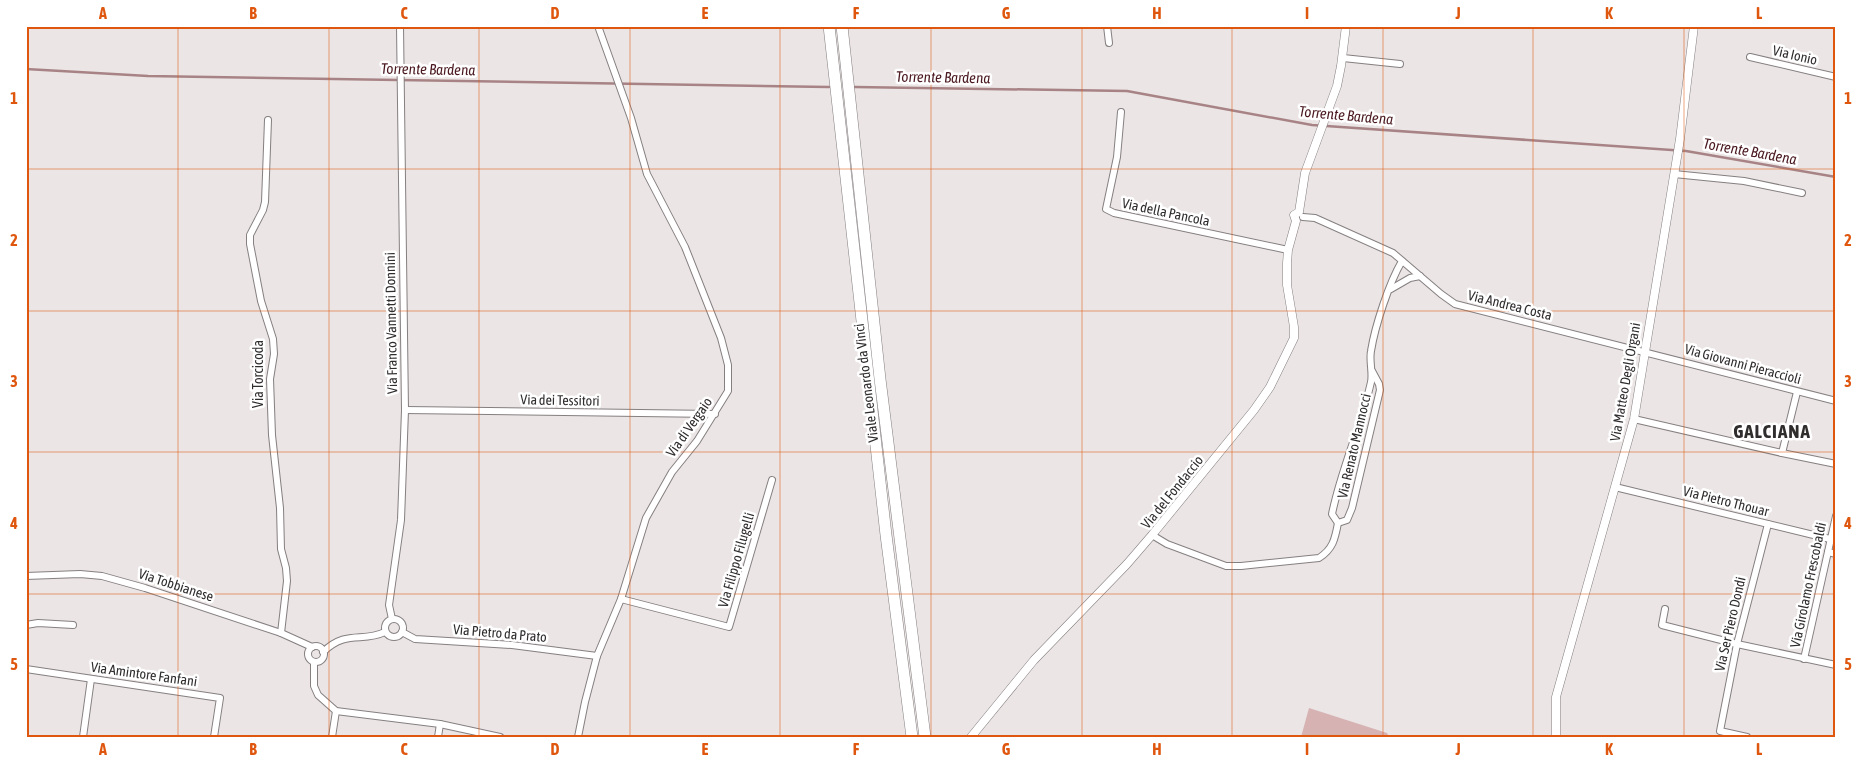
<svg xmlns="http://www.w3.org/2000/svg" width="1862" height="763" viewBox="0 0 1862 763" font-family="'Asap Condensed',sans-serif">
	<rect width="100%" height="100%" fill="#ebe5e5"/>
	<path fill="#d7b2b3" d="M1309,708L1387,733L1389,737H1301Z"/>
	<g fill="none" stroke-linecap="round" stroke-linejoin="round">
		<g stroke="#a88385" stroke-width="2.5">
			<path d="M26,69L148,76L829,87"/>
			<path d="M855,87L1127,91L1312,125L1686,151L1836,177"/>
		</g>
		<g stroke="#857f80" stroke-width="8">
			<g id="minor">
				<path d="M1107,26L1109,43"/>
				<path d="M1750,57L1836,77"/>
				<path d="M1343,58L1400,64"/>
				<path d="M1121,112L1117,157L1106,209L1114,213L1288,250"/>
				<path d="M268,120L265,202L263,210L250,235V244L261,301L273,339L274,354L270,379L272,435L280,508L281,549L286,568L287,581L281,633"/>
				<path d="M1674,174L1744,181L1802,193"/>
				<path d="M1303,217L1315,218L1393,253L1441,294L1455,304L1836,401"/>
				<path d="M1391,289L1410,278L1420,276"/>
				<path d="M405,410L715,414"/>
				<path d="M1634,419L1782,453L1836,464"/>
				<path d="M1782,453L1797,392"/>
				<path d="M1615,487L1830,539"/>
				<path d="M1338,523L1332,514C1341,469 1361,427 1371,382C1373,372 1369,361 1371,351C1375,326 1389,283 1402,261"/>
				<path d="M1338,523L1347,520L1352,508L1380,390L1379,384L1372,371"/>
				<path d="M1152,535L1167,544L1226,566H1241L1319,558C1333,549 1335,539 1338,523"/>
				<path d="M1828,552L1836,554"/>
				<path d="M26,576L80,574L102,576L145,588L281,633L312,647"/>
				<path d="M621,599L729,627L772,480"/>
				<path d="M1665,609L1662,625L1737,644L1836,665"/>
				<circle cx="394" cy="628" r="9"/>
				<path d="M392,619L389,605L401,520L405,410L400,26"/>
				<path d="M26,625L38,623L73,625"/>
				<path d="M402,632L415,639L512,645L597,656"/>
				<circle cx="316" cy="654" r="8"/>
				<path d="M323,652C347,629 362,643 385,632"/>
				<path d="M1804,659L1836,516"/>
				<path d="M314,662V686L318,695L336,711L440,724L500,737"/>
				<path d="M26,669L220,698L214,737"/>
				<path d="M83,737L91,679"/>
				<path d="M332,737L336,711"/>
				<path d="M438,737L440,724"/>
				<path d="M578,737L585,702L597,656L621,599L646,518L672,472L697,441L728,391V365L721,338L685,247L647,174L631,118L598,26"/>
				<path d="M1747,737L1720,731L1737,644L1768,524"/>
			</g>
		</g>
		<g stroke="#857f80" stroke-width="9">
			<g id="tertiary">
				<path d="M971,737L1034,660L1127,564L1152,535L1254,410L1270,387L1294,338V327L1287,285V263L1288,250L1296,221L1294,215L1299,212L1305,173L1337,86L1341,66L1346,26"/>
				<path d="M1556,737V697L1634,419L1680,139L1694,26"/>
			</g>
		</g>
		<g stroke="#857f80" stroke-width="12">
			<g id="trunk">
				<path d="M829,26L886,535L912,737"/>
				<path d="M842,26L880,379L925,737"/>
			</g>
		</g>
		<use href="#minor" stroke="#fff" stroke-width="6"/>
		<use href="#tertiary" stroke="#fff" stroke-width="8"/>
		<use href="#trunk" stroke="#fff" stroke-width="11"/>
	</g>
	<path fill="none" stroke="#df570e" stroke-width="1" stroke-opacity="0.55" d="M178,26V737M329,26V737M479,26V737M630,26V737M780,26V737M931,26V737M1082,26V737M1232,26V737M1383,26V737M1533,26V737M1684,26V737M26,169H1836M26,311H1836M26,452H1836M26,594H1836"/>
	<g text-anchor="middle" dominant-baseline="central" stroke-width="5" stroke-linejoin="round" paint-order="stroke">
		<g font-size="14" fill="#302d2d" stroke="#fff">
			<text transform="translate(1795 55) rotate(13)">Via Ionio</text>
			<text transform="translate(1166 212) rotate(12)">Via della Pancola</text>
			<text transform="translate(1510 305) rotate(14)">Via Andrea Costa</text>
			<text transform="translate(391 323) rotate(-91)">Via Franco Vannetti Donnini</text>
			<text transform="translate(1743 364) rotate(15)">Via Giovanni Pieraccioli</text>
			<text transform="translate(258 374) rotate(-90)">Via Torcicoda</text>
			<text transform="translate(1625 382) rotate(-80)">Via Matteo Degli Organi</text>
			<text transform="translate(866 383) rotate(-97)">Viale Leonardo da Vinci</text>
			<text transform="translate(560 400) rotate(1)">Via dei Tessitori</text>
			<text transform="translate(689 427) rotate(-55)">Via di Vergaio</text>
			<text transform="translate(1354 446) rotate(-77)">Via Renato Mannocci</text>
			<text transform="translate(1172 492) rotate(-51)">Via del Fondaccio</text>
			<text transform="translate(1726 501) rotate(14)">Via Pietro Thouar</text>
			<text transform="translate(736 560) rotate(-74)">Via Filippo Filugelli</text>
			<text transform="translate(176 585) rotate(18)">Via Tobbianese</text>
			<text transform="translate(1808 585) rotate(-78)">Via Girolamo Frescobaldi</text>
			<text transform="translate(1730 624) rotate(-77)">Via Ser Piero Dondi</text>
			<text transform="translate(500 633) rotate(5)">Via Pietro da Prato</text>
			<text transform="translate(144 674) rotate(8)">Via Amintore Fanfani</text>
		</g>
		<g font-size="15" font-style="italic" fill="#4a181f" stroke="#fff">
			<text transform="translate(428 69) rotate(1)">Torrente Bardena</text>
			<text transform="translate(943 77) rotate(1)">Torrente Bardena</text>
			<text transform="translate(1346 115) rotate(5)">Torrente Bardena</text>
			<text transform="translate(1750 151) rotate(10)">Torrente Bardena</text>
		</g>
		<g font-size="19" font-weight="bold" letter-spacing="1" fill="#302d2d" stroke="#fff">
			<text x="1772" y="431">GALCIANA</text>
		</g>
	</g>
	<rect width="1862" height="763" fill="none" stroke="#ffffff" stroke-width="55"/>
	<rect x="28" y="28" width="1806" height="708" fill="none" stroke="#df570e" stroke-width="2"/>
	<g font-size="16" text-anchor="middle" font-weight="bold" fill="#df570e">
		<text x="103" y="19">A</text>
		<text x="253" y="19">B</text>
		<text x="404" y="19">C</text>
		<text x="555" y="19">D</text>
		<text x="705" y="19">E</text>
		<text x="856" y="19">F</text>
		<text x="1006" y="19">G</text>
		<text x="1157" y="19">H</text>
		<text x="1307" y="19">I</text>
		<text x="1458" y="19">J</text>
		<text x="1609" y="19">K</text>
		<text x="1759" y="19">L</text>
		<text x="14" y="104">1</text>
		<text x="1848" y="104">1</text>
		<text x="14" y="246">2</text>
		<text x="1848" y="246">2</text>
		<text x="14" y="387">3</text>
		<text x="1848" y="387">3</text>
		<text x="14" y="529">4</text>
		<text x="1848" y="529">4</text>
		<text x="14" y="670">5</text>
		<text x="1848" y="670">5</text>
		<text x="103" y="755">A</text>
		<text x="253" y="755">B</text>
		<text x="404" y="755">C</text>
		<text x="555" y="755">D</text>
		<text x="705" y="755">E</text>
		<text x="856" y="755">F</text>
		<text x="1006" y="755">G</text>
		<text x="1157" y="755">H</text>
		<text x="1307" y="755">I</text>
		<text x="1458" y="755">J</text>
		<text x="1609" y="755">K</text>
		<text x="1759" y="755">L</text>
	</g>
</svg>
